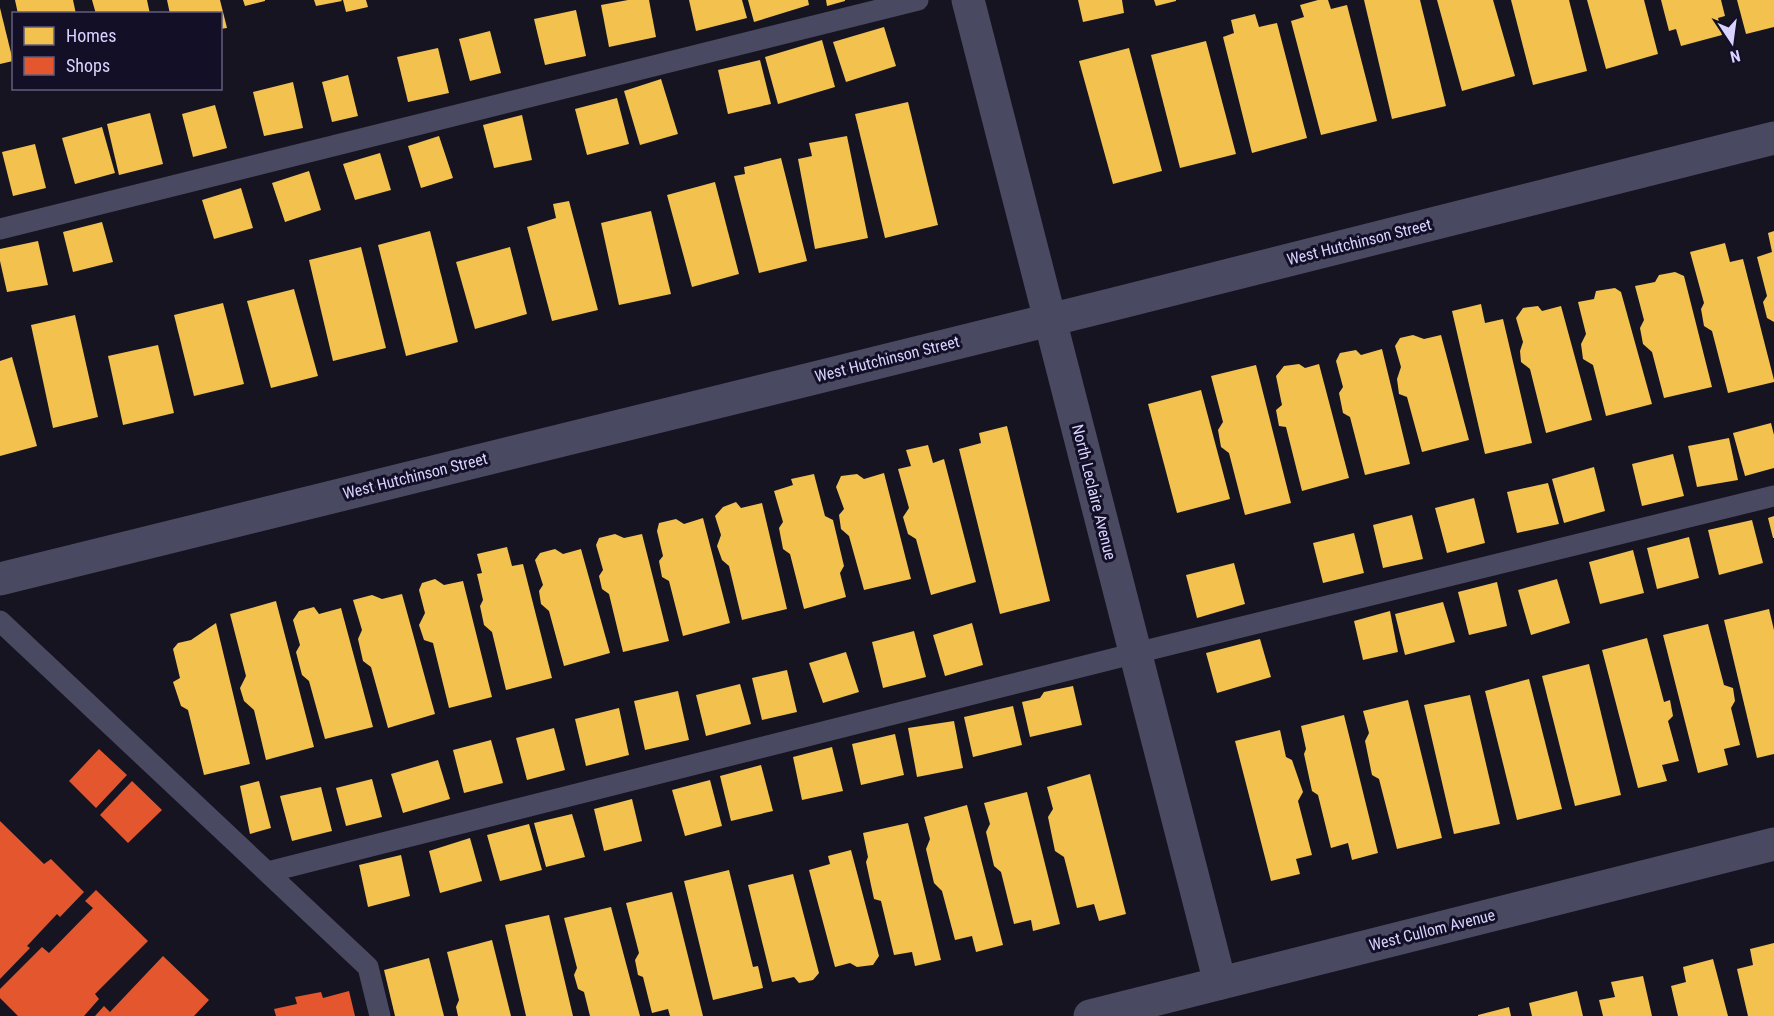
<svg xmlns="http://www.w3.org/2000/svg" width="1774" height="1016" viewBox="0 0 1774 1016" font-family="'Roboto Condensed',sans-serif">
	<rect width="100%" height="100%" fill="#161421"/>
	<g fill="#f2c14e">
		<path d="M15,0H73L76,14H18Z"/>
		<path d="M92,0H147L150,14H96Z"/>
		<path d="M167,0H220L227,28L220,29V14H170Z"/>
		<path d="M243,0H265V1L245,6Z"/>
		<path d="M314,0H341L342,1L316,6Z"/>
		<path d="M343,0H366L368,7L346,12Z"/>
		<path d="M628,0H649L656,37L609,47L601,5Z"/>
		<path d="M689,0H742L747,18L696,31Z"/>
		<path d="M748,0H808L809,5L754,22Z"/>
		<path d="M826,0H845V1L827,6Z"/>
		<path d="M1078,0H1122L1124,13L1083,22Z"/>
		<path d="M1154,0H1176V1L1156,6Z"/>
		<path d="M1318,0H1328L1331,9L1347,5L1377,121L1321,135L1291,21L1304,17L1300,5Z"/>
		<path d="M1364,0H1420L1446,106L1392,119Z"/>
		<path d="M1437,0H1493L1515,76L1462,91Z"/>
		<path d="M1511,0H1569L1587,71L1533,85Z"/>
		<path d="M1587,0H1644L1658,54L1606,69Z"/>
		<path d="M1661,0H1721L1725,16L1718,18L1722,35L1681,46L1676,29L1669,31Z"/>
		<path d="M1737,0H1774V27L1746,34Z"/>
		<path d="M0,8L13,61L0,64Z"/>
		<path d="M576,10L586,56L545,65L534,19Z"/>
		<path d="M1255,14L1259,27L1277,23L1307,138L1252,153L1223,37L1234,33L1231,20Z"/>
		<path d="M884,27L896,66L846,82L833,42Z"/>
		<path d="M490,31L501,73L470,81L459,39Z"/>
		<path d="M822,40L835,87L778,104L765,57Z"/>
		<path d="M1206,41L1236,154L1180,168L1151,55Z"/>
		<path d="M438,48L449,93L408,102L397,57Z"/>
		<path d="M1129,48L1162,171L1113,184L1079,61Z"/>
		<path d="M760,60L771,104L728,114L718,70Z"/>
		<path d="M348,75L358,116L332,122L322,82Z"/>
		<path d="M661,79L678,134L640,145L624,91Z"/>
		<path d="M293,82L303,128L264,136L253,92Z"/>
		<path d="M617,98L629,144L587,155L575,109Z"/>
		<path d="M908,102L938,225L885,238L855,114Z"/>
		<path d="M215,105L227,148L193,157L182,114Z"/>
		<path d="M150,113L163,164L119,175L107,124Z"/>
		<path d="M522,115L532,160L494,168L483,125Z"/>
		<path d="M102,127L115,173L75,184L62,138Z"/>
		<path d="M439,136L453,178L421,188L408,146Z"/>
		<path d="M847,136L868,238L815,249L798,159L812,156L809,143Z"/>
		<path d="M35,144L46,188L13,196L2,152Z"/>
		<path d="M380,153L391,190L355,200L343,164Z"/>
		<path d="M781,158L807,261L759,273L734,176L745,174L744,167Z"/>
		<path d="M309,171L321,210L285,222L272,183Z"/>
		<path d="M715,182L739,274L692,287L667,195Z"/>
		<path d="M241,188L253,228L214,239L202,200Z"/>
		<path d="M569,201L598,310L552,321L527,227L556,218L553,204Z"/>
		<path d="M651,211L671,294L619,305L601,223Z"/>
		<path d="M102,222L113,262L73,272L63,232Z"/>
		<path d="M430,231L458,342L406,356L378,245Z"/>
		<path d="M1774,231V322L1767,318L1763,302L1767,296L1757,257L1772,252L1768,233Z"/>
		<path d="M38,241L48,285L7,292L0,261V249Z"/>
		<path d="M1725,243L1730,262L1743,259L1774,380V382L1728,393L1712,331L1704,326L1701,309L1704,303L1690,252Z"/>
		<path d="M361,247L386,348L333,361L309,260Z"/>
		<path d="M510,247L527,314L475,329L456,262Z"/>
		<path d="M1675,272L1684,276L1712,387L1664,398L1652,352L1643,344L1640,328L1644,320L1635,286L1655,282L1659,275Z"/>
		<path d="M1615,288L1621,292L1652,404L1606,416L1593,365L1583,359L1581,344L1586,334L1578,302L1594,299L1596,291Z"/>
		<path d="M294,289L318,376L271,388L247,301Z"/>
		<path d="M223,303L244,384L194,396L174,315Z"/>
		<path d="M1481,304L1485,323L1503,319L1532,443L1485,454L1452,311Z"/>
		<path d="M1538,306L1542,311L1561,306L1592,420L1546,433L1530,369L1521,362L1520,351L1523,342L1516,318L1523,308Z"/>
		<path d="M75,315L98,417L53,428L31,325Z"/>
		<path d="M1413,335L1424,339L1441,335L1469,440L1422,452L1407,397L1399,394L1397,379L1401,367L1395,346L1400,338Z"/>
		<path d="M158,345L174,413L123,425L108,356Z"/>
		<path d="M1382,349L1410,464L1365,475L1350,417L1343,413L1339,393L1343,387L1336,361L1340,353L1356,350L1361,355Z"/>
		<path d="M12,357L37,446L0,456V361Z"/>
		<path d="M1299,364L1305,368L1319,364L1349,478L1302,491L1286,427L1279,426L1276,410L1282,405L1276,376L1284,366Z"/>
		<path d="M1256,365L1291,503L1245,515L1229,453L1221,447L1218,430L1223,422L1211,376Z"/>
		<path d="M1201,390L1230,499L1177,513L1148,404Z"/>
		<path d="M1771,423L1774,435V468L1745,476L1733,433Z"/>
		<path d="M1007,426L1050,601L1000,614L959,449L981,443L979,433Z"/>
		<path d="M1729,438L1738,480L1697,487L1688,446Z"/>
		<path d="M928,445L933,463L944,459L976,582L931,595L916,539L908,534L903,517L909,508L898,469L911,466L906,450Z"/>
		<path d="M1673,454L1684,496L1642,506L1632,464Z"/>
		<path d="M1594,467L1605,511L1564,523L1552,479Z"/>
		<path d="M884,473L911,579L864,590L849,536L841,529L839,515L844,509L836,487L841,476L857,474L864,479Z"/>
		<path d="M814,474L825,516L833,520L844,566L840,573L846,597L804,609L790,554L783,549L779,528L783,522L774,491L793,485L791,479Z"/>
		<path d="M1548,483L1559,524L1517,533L1507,492Z"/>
		<path d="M1474,498L1485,543L1447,553L1435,508Z"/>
		<path d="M736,502L741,508L762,503L787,609L742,620L729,566L722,560L717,546L721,535L715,516L723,507Z"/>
		<path d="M1412,515L1423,559L1383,568L1373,525Z"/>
		<path d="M1774,516V538H1773L1768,518Z"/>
		<path d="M703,518L730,623L683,636L669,581L662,577L659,561L663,556L657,531L659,523L676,519L684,524Z"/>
		<path d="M1752,520L1763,563L1719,575L1708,530Z"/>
		<path d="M1354,533L1364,573L1323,583L1313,543Z"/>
		<path d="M615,534L624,538L642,534L669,641L623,652L609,594L602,589L599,576L603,570L596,545L599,538Z"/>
		<path d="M1689,537L1699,578L1657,589L1647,548Z"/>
		<path d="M507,547L512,566L523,564L552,678L506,690L492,632L484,625L480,606L483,600L477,574L482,573L477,554Z"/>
		<path d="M555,549L563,554L581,549L610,653L564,666L549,611L541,604L539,591L543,585L535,560L540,553Z"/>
		<path d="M1633,550L1644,593L1600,604L1589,562Z"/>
		<path d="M1234,563L1245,604L1197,618L1186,575Z"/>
		<path d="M435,579L444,585L463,581L492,697L449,708L433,643L424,640L419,625L425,613L419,590L422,583Z"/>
		<path d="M1557,579L1570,623L1531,635L1518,590Z"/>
		<path d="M1497,582L1507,626L1469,635L1458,592Z"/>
		<path d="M402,594L435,714L388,728L371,667L363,661L358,639L362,630L353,600L372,595L382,599Z"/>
		<path d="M276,601L314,747L266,760L254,710L244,701L240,688L246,676L230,614Z"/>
		<path d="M1443,602L1455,642L1405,655L1395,614Z"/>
		<path d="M314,607L319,614L341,608L373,727L325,739L309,681L302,675L296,652L300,645L293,620L299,611Z"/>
		<path d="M1769,609L1774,630V754L1757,758L1724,620Z"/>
		<path d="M1390,611L1398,652L1363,660L1354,621Z"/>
		<path d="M216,623L250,764L204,775L188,710L181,706L173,682L180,678L173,649L178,643L191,640Z"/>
		<path d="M972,623L983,665L945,676L933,635Z"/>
		<path d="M1708,624L1724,685L1733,688L1735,701L1731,708L1740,745L1724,749L1728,765L1698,773L1663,635Z"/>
		<path d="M914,631L926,677L883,688L872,642Z"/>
		<path d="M1647,638L1664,702L1670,700L1673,716L1668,721L1679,761L1662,765L1667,781L1638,788L1602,650Z"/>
		<path d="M1260,639L1271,677L1217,693L1206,653Z"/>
		<path d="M846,652L859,692L823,703L809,663Z"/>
		<path d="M1589,664L1621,795L1575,806L1542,676Z"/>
		<path d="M787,670L797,712L762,720L752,678Z"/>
		<path d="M1529,679L1562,809L1517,820L1485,691Z"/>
		<path d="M740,684L751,724L706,736L696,695Z"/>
		<path d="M1073,686L1082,725L1030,737L1022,702L1040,698L1044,692Z"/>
		<path d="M678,691L689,740L645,750L634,701Z"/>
		<path d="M1470,695L1500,824L1454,834L1424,705Z"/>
		<path d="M1408,700L1442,838L1397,849L1379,779L1372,775L1365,741L1369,733L1363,711Z"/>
		<path d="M1013,706L1022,745L973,757L964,717Z"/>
		<path d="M619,708L629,755L586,766L575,719Z"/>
		<path d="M1344,715L1378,853L1352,860L1348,843L1331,848L1318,795L1312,791L1304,754L1306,749L1301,726Z"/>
		<path d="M954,721L963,768L917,777L908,728Z"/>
		<path d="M554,728L565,770L527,780L516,738Z"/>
		<path d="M1280,730L1286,757L1292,760L1303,792L1298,801L1312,855L1296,859L1300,874L1271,881L1235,741Z"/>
		<path d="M895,734L904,775L861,785L852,744Z"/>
		<path d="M491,740L503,783L464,793L453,750Z"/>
		<path d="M832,747L843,791L802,800L793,757Z"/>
		<path d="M438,760L450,799L403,813L391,774Z"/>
		<path d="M761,765L773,811L731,821L720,776Z"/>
		<path d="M1090,774L1126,914L1099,921L1094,904L1077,908L1064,857L1055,851L1048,817L1053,809L1047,787Z"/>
		<path d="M372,779L382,817L346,826L336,788Z"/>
		<path d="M710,780L722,826L685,836L672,790Z"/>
		<path d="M259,781L271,828L250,834L240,786Z"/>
		<path d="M321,787L332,831L292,841L280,796Z"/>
		<path d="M1027,792L1060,924L1033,931L1031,920L1014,924L1001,872L994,866L986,832L990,824L984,803Z"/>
		<path d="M632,799L642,841L604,851L594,809Z"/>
		<path d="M967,805L1003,945L976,952L972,936L955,940L942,891L934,883L926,849L930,839L924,817Z"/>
		<path d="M572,814L585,857L546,867L534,823Z"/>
		<path d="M908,823L941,960L915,966L912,952L894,955L881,901L874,899L866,862L868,857L863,833Z"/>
		<path d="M529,824L542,870L500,881L487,835Z"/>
		<path d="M470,838L482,881L440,893L429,851Z"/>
		<path d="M851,850L879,956L873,965L857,967L850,963L835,967L809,870L830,864L828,856Z"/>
		<path d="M401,855L410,896L368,907L359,865Z"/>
		<path d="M729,870L753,967L758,966L763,988L713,1000L684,881Z"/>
		<path d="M793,874L819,973L813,980L799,983L794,977L772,982L748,885Z"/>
		<path d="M672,892L703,1016H670L668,1009L652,1013L643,977L638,975L635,960L639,953L626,903Z"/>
		<path d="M611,907L640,1016H590L584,992L578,989L574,975L577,968L564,918Z"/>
		<path d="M549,915L573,1016H526L505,925Z"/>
		<path d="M492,940L511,1016H458L456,1007L459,1000L447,952Z"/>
		<path d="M1774,943V1016H1748L1737,969L1753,965L1750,949Z"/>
		<path d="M429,958L444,1016H395L384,970Z"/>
		<path d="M1713,959L1728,1016H1678L1671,986L1686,982L1683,967Z"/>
		<path d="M1643,976L1652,1016H1603L1599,1000L1615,997L1611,982Z"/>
		<path d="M1577,991L1583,1016H1532L1529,1003Z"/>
		<path d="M1509,1007L1511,1016H1478V1015Z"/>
	</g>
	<g fill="#e4572e">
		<path d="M99,749L127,775L96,808L69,781Z"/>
		<path d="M132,781L162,810L128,843L100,815Z"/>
		<path d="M0,821L44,864L51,859L84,892L60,917L57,914L27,946L30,948L0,979Z"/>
		<path d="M96,890L148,941L95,994L99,999L84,1016H18L0,998V989L42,947L49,953L93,908L85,901Z"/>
		<path d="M163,956L209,1000L194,1016H95L104,1006L110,1012Z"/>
		<path d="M349,991L355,1016H276L274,1009L297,1004L295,997L321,992L323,998Z"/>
	</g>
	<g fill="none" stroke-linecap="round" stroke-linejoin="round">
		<g stroke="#4a4962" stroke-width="21">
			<path d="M0,229L918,0"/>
			<path d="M0,621L368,967L380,1016"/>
			<path d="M268,872L1136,653L1774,496"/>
		</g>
		<g stroke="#4a4962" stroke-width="33">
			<path d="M968,0L1220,983"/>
			<path d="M0,579L1110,305L1774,138"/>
			<path d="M1090,1016L1774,844"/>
		</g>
	</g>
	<g text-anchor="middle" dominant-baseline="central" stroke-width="6" stroke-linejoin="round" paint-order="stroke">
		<g font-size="16" fill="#d9d4ff" stroke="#130f26">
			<text transform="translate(1359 242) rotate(-14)">West Hutchinson Street</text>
			<text transform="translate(887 359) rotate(-14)">West Hutchinson Street</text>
			<text transform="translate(415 476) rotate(-14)">West Hutchinson Street</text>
			<text transform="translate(1094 492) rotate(76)">North Leclaire Avenue</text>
			<text transform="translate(1432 930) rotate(-14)">West Cullom Avenue</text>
		</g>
	</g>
	<rect x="12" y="12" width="210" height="78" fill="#130f26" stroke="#625e7d" stroke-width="1.5"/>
	<rect x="24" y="27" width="30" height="18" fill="#f2c14e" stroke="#625e7d" stroke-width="1.5"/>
	<text x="66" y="42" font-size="18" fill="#d9d4ff">Homes</text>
	<rect x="24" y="57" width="30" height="18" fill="#e4572e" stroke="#625e7d" stroke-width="1.5"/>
	<text x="66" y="72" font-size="18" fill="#d9d4ff">Shops</text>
	<g transform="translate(1732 42) rotate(167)" stroke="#130f26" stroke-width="4.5" paint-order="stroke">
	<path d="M0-4.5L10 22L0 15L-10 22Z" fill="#d9d4ff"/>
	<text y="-9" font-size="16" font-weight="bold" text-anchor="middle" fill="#d9d4ff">N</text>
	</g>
</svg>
